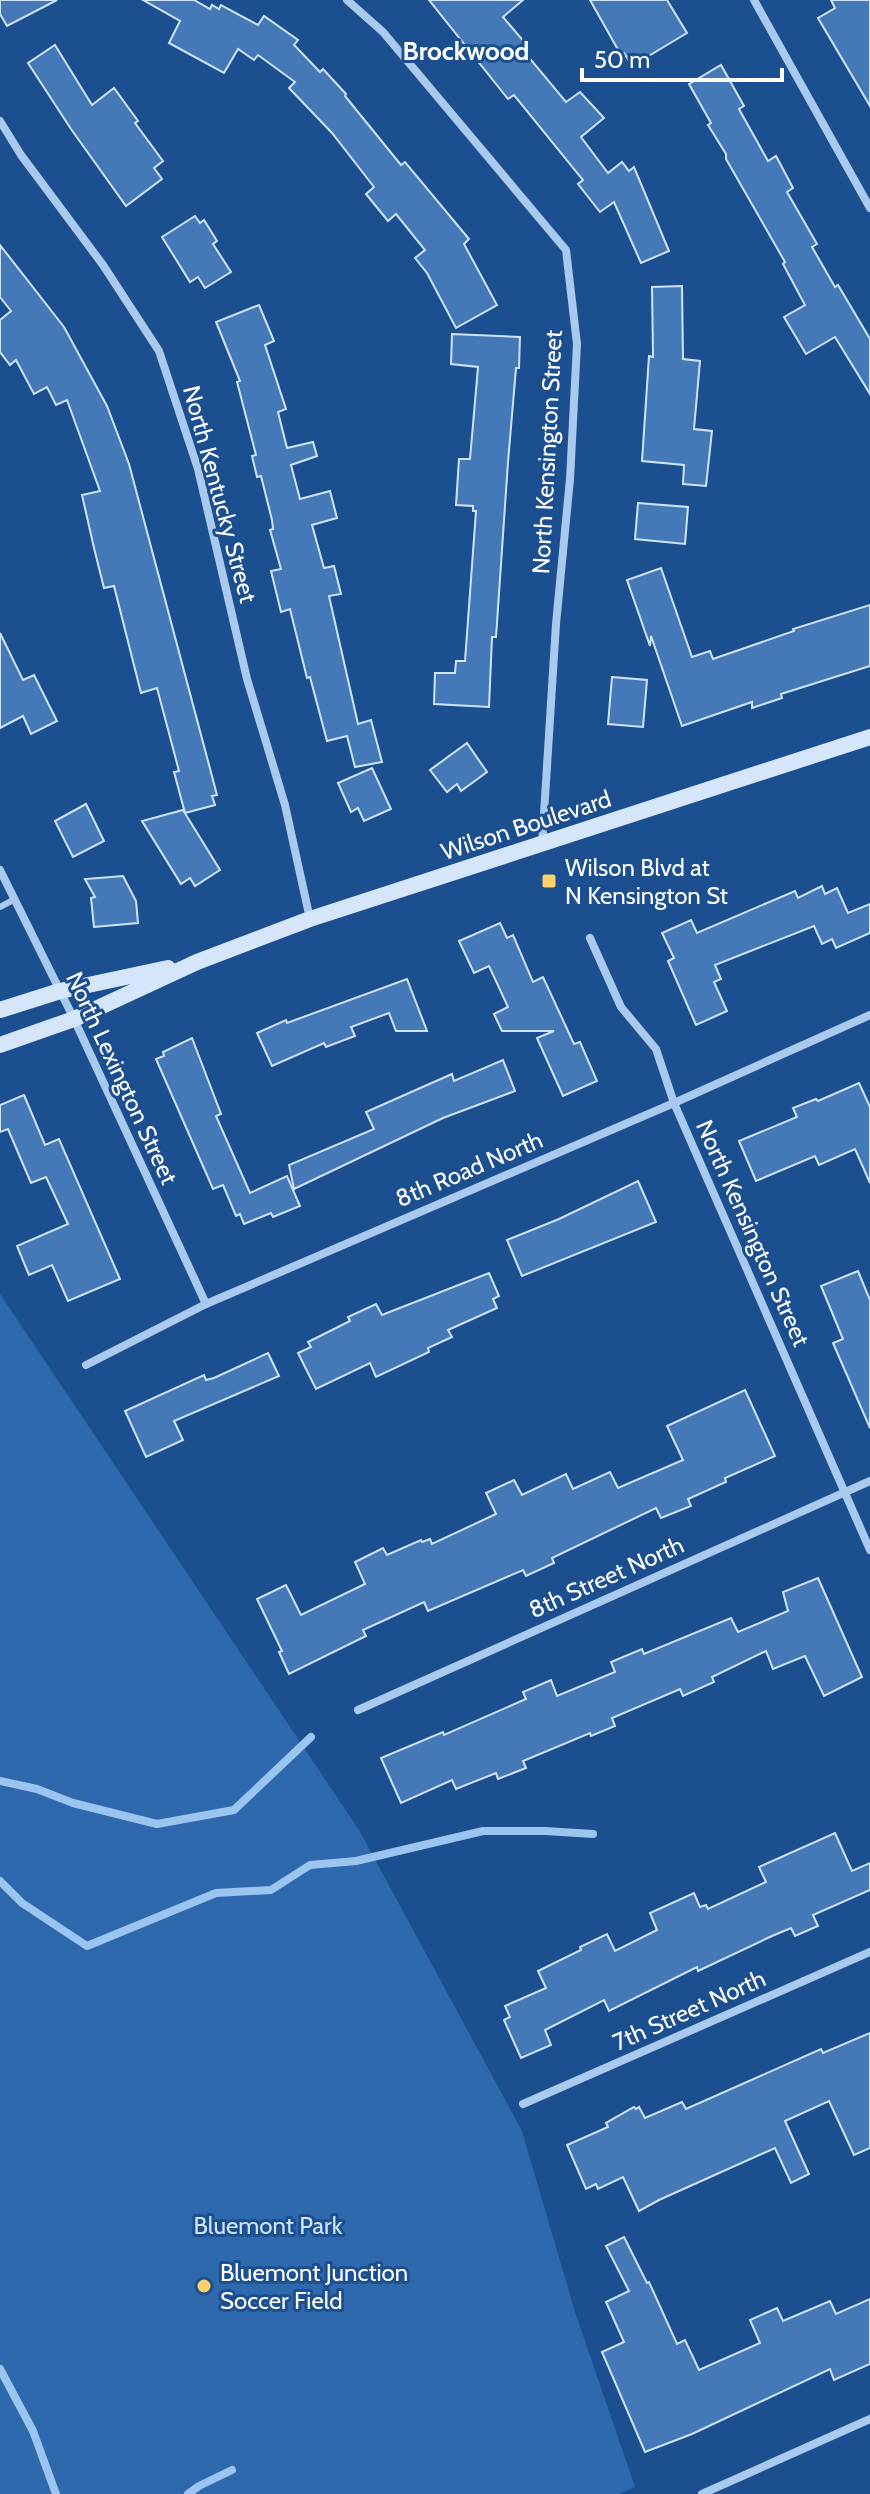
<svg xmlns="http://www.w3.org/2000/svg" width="870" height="2494" viewBox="0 0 870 2494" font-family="Cabin,sans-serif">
	<rect width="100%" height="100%" fill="#1b4f8f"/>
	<path fill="#2e69ad" d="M0,1294L359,1830L522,2131L575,2312L635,2487L619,2494H0Z"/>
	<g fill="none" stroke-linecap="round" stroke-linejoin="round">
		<g stroke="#9cc4f0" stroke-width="8">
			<path d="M0,1781L37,1789L73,1803L157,1824L234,1810L311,1737"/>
			<path d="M0,1881L22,1903L87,1946L216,1893L271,1890L310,1865L356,1861L483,1831H545L593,1834"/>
			<path d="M0,2369L33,2431L56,2494"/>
			<path d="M188,2494L199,2486L232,2470"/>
		</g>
	</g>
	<g fill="#4478b7" stroke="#cfe3fa" stroke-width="2">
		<path d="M0,0H57L7,26L0,14Z"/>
		<path d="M143,0H194L210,9L212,5L219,9L221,5L258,25L264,16L298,40L294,45L320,72L323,69L346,94L345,96L401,165L405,162L469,239L464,244L497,305L456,328L427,273L415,258L425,250L396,214L388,221L366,194L374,187L332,133L289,88L295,82L258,55L254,60L238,49L224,73L169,43L180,21Z"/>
		<path d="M429,0H523L503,17L526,44L521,48L566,102L580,92L604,118L581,137L608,173L622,162L629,171L634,167L669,251L641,263L614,202L600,212L578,184L583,180L514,95L508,99Z"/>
		<path d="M590,0H667L687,33L632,66L624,53L621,55Z"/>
		<path d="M831,0H870V106L818,18L835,8Z"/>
		<path d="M55,45L92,105L114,88L138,121L135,123L163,161L154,168L162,179L126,206L71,129L28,63Z"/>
		<path d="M721,65L744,106L739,109L768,161L776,156L793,188L787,192L817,244L812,247L835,287L838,285L870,339V394L835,337L806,354L784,317L805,305L783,264L785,262L726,159V154L708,125L711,123L689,84Z"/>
		<path d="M195,216L200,223L204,220L217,241L213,244L231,272L205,288L198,277L190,282L162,237Z"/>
		<path d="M0,245L64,327L107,406L129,464L217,795L212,796L215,805L185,813L174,772L179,771L157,688L141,693L114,586L104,588L94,548L82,495L100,491L67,400L56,405L47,387L34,394L16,360L10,365L0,352V320L11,311L0,297Z"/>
		<path d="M682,286L683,359L700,361L694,429L712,431L706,486L683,484L684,465L642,461L649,356L653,357L652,287Z"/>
		<path d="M259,305L274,341L265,345L286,409L278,412L287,448L313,442L317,456L291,465L300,499L330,491L337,518L312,525L324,568L334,566L341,594L329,596L358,724L371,720L382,762L355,767L347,736L327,741L310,677L307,678L290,609L281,612L271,571L281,569L270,530L273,529L272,520L261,476L257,477L252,456L256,455L237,382L240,381L216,322Z"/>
		<path d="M452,334L520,337L519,368H516L508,462L496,637H492L489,707L434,704L435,673H455L456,661H465L476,511H473V506L456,505L459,459H470L478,367L451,364Z"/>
		<path d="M638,503L688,507L685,544L635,539Z"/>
		<path d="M661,568L692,657L710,651L713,659L794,631L793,629L870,605V666L781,694L782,698L752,708V702L682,726L651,636L650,646L627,580Z"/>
		<path d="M0,633L23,680L34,675L57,721L31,734L23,716L0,728Z"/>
		<path d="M612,677L647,680L643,727L608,724Z"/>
		<path d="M467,743L487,772L461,791L457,784L447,792L430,770Z"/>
		<path d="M372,768L391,809L364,821L358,808L351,812L338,783Z"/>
		<path d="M86,804L104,841L73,857L55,821Z"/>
		<path d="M183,810L220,870L195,886L190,878L181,884L142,821Z"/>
		<path d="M123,876L136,901L138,923L94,927L91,898L95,897L85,879Z"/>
		<path d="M822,886L825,894L837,888L848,913L870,904V933L836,948L832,939L822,944L814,926L715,965L721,979L714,982L727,1011L696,1025L668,961L674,958L662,933L691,920L697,933L795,891L798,898Z"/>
		<path d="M500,923L507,938L513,935L533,982L543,977L574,1044L580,1042L597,1081L563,1096L537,1038L554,1031H502L494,1014L508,1007L489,966L474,973L459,941Z"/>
		<path d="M407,979L427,1031H396L389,1013L351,1027L355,1036L326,1047L324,1043L272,1066L257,1033L286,1020L287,1023Z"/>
		<path d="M192,1038L221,1114L216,1116L250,1193L287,1176L300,1206L273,1217L271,1213L244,1224L240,1214L236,1216L223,1185L213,1189L156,1059L164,1056L163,1052Z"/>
		<path d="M503,1060L515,1091L443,1118L294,1189L289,1165L374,1129L366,1112L452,1074L454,1081Z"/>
		<path d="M859,1083L870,1107V1183L855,1149L819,1165L815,1156L756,1181L739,1141L797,1117L793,1108L816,1099L818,1101Z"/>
		<path d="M24,1095L45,1145L59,1139L120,1279L68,1301L52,1265L29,1275L17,1246L68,1224L46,1177L31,1183L8,1129L0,1132V1105Z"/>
		<path d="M638,1181L656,1222L522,1276L507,1240L559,1219Z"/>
		<path d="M858,1271L870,1300V1428L833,1343L843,1339L821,1286Z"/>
		<path d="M489,1273L499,1296L493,1299L497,1308L448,1330L452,1337L428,1348L429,1352L376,1377L370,1363L316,1389L298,1353L311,1347L308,1342L350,1321L348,1317L376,1304L382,1315Z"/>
		<path d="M268,1353L279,1376L174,1421L183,1440L146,1457L125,1411L204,1375L206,1380L214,1378Z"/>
		<path d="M745,1390L775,1456L725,1478L726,1482L688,1499L691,1506L661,1518L656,1508L552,1558L554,1563L526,1576L523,1570L428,1611L424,1602L363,1630L366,1636L289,1674L279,1652L282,1651L257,1599L286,1585L301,1615L365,1584L355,1562L383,1548L387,1555L421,1540L422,1542L430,1539L432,1544L496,1514L486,1493L514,1480L522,1495L566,1474L573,1489L610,1472L618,1488L683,1460L667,1426Z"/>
		<path d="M818,1578L862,1677L824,1696L805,1656L773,1669L766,1651L712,1677L714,1682L683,1696L680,1689L612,1718L615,1726L591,1736L590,1733L523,1761L526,1768L498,1779L496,1773L456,1789L452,1780L401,1803L381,1758L443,1732L444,1735L526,1699L523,1692L551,1680L557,1696L615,1672L611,1662L642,1649L644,1654L731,1618L738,1632L788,1611L783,1592Z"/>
		<path d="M835,1833L852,1871L870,1863V1890L813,1915L818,1926L795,1936L791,1928L772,1936L698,1971L697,1967L609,2011L604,2000L545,2030L551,2045L521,2058L504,2020L510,2017L505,2006L546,1988L538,1971L581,1950L580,1947L607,1934L615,1951L657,1930L650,1913L694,1893L700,1907L706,1905L708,1909L766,1882L759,1867Z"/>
		<path d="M870,2033V2148L854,2155L829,2101L785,2121L809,2174L791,2183L775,2148L659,2200L639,2211L623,2177L598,2189L596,2184L586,2189L567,2145L608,2127L606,2123L634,2107L636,2109L639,2107L645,2118L682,2102L686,2109L821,2049L823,2053Z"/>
		<path d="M624,2237L647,2283L649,2282L677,2344L685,2340L699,2370L760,2343L750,2320L777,2308L783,2321L830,2301L836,2314L870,2299V2364L834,2380L830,2369L692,2434L645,2452L602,2352L624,2342L606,2302L629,2291L606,2246Z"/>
	</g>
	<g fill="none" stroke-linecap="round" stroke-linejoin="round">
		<path stroke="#a9c9ee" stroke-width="6" d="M0,907L15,899"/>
		<g stroke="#a9c9ee" stroke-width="8">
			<path d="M347,0L383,32L566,250L577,344L570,479L556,624L542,845"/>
			<path d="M754,0L870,208"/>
			<path d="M0,121L21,155L103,265L159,351L198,469L247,679L285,805L310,919"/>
			<path d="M0,870L74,1019L206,1304"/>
			<path d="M590,938L621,1007L656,1049L674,1103L870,1550"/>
			<path d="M86,1365L206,1304L674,1103L870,1015"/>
			<path d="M358,1710L870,1481"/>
			<path d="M523,2104L870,1952"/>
			<path d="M702,2494L870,2419"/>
		</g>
		<g stroke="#d6e6fa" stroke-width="16">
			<path d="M0,1010L60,991L168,968"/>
			<path d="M0,1045L74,1019L197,962L310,919L870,737"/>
		</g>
	</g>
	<g fill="#ffd166" stroke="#1b4f8f" stroke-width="3">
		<rect x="541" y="873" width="16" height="16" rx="4"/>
		<circle cx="204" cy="2286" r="8"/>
	</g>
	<g text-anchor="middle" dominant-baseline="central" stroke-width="6" stroke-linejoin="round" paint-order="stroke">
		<g font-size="24" fill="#fff" stroke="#1b4f8f">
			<text transform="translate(547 452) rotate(-87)">North Kensington Street</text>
			<text transform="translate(220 494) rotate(75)">North Kentucky Street</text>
			<text transform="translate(526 825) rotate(-18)">Wilson Boulevard</text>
			<text transform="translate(122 1078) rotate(65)">North Lexington Street</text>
			<text transform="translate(469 1169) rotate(-23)">8th Road North</text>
			<text transform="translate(753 1233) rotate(66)">North Kensington Street</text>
			<text transform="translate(606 1577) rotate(-24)">8th Street North</text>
			<text transform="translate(689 2010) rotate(-24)">7th Street North</text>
		</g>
		<g font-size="24" fill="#fff" stroke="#1b4f8f" text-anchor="start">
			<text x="565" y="867">Wilson Blvd at<tspan x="565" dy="28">N Kensington St</tspan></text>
			<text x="220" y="2272">Bluemont Junction<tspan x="220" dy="28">Soccer Field</tspan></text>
		</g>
		<g font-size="24" fill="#cfe3fa" stroke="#1b4f8f">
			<text x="268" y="2225">Bluemont Park</text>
		</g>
		<g font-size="26" font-weight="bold" fill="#fff" stroke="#1b4f8f">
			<text x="466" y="51">Brockwood</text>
		</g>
	</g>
	<path d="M582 68v12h200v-12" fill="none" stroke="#ffffff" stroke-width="4"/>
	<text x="594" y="68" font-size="24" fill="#ffffff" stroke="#1b4f8f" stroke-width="6" paint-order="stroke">50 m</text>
</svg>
